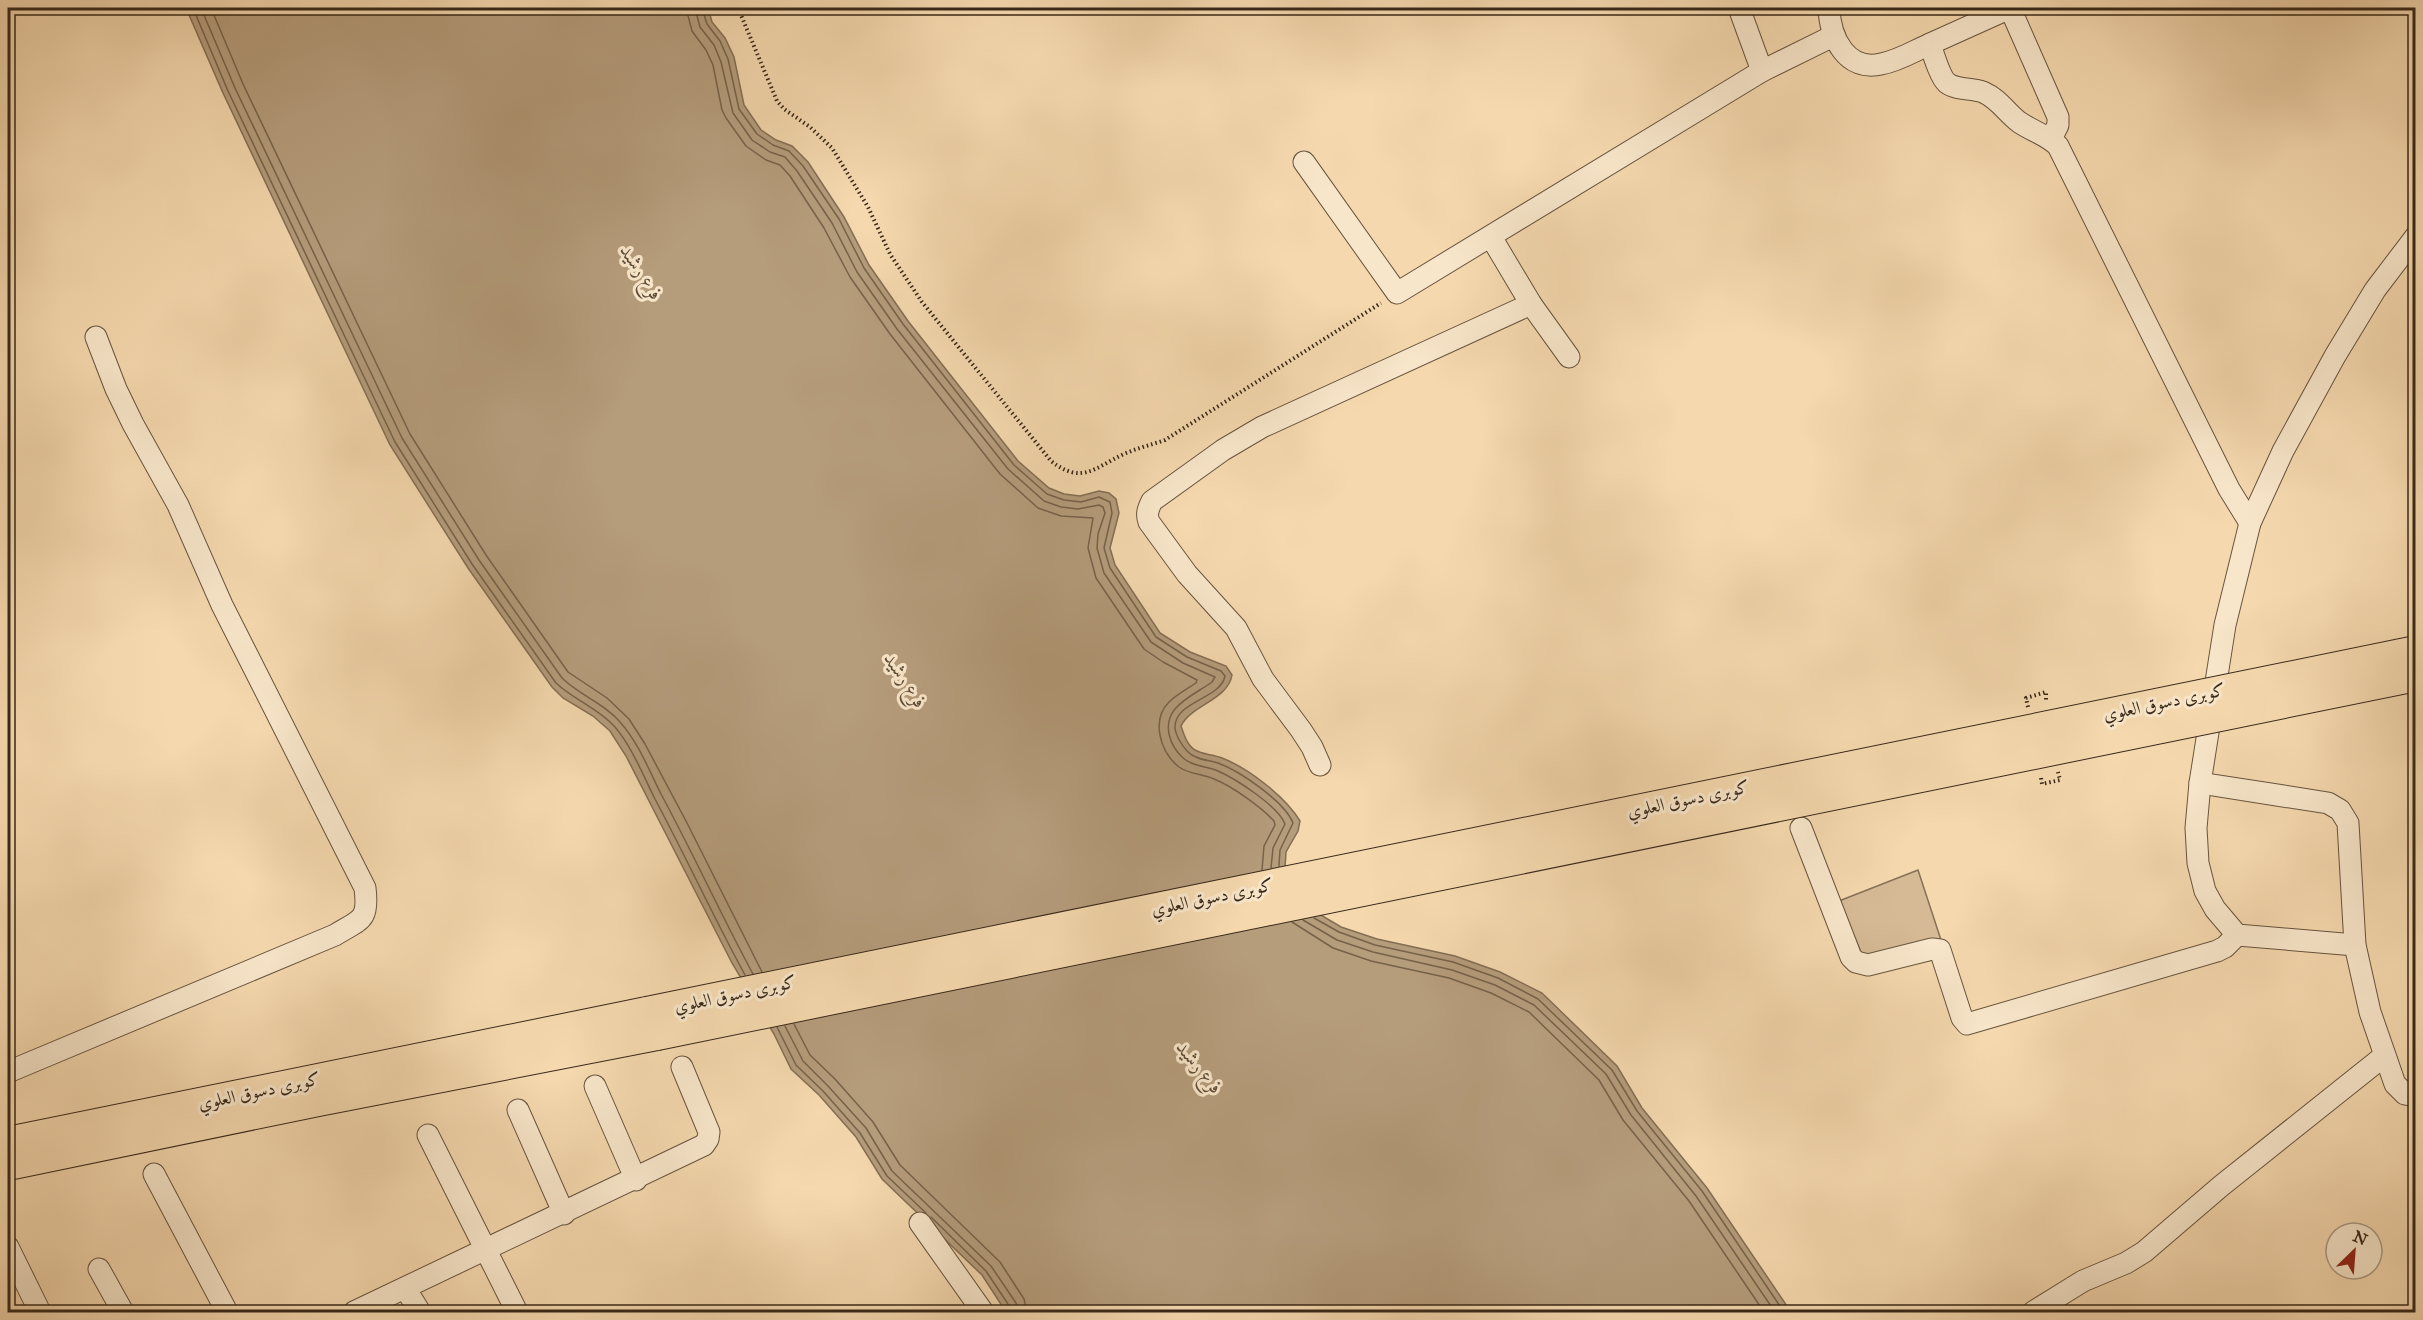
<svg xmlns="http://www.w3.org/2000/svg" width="2423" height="1320" viewBox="0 0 2423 1320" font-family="'IM FELL Great Primer',Amiri,serif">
	<rect width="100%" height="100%" fill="#f5d8ae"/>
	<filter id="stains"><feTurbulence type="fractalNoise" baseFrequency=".00333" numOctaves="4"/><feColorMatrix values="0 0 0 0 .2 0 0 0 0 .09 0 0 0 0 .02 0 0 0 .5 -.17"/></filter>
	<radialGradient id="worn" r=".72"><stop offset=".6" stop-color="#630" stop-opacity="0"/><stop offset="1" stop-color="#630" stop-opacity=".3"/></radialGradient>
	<path fill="#d5ba95" stroke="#867157" stroke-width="1.5" d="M1918,870L1942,943L1866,964L1839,901Z"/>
	<path fill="#b59c7b" stroke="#836e54" stroke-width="1.5" d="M186,8H708L712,22L725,38L734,57L744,105L761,130L776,140L792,146L808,162L844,217L869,265L908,321L1018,461L1049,488L1064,494L1080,496L1099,491L1109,493L1116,499L1119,513L1110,548L1115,565L1160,633L1190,652L1226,666L1232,675C1228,700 1191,705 1181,726C1184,735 1187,745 1195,750C1203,755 1213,754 1222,758C1248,768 1286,797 1300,821L1298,831L1286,852L1285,868L1309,908L1341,927L1377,939L1455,956L1500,972L1542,993L1617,1066L1642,1108L1707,1188L1791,1312H1006L982,1275L882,1179L856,1137L819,1095L791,1069L774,1034L732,963L626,756L610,731L593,716L563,698L552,687L468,568L390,445L223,93Z"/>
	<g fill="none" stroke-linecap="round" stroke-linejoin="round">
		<g stroke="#76624a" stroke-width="1.5">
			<path d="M193,8L228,91L395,442L472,564L556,683C574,700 598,708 615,727C632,747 643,775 655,799C686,857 714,918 745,975"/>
			<path d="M201,8L235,88L402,438L479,560L562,678C579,695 604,703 620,722C638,742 649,770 661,794C693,853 721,915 753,974"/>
			<path d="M211,8L243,84L410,434L486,555L568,672L607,698L629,719L645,744L686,821L762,972"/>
			<path d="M686,8L692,31L706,50L713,65L722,110L726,118L746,146L766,160L780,165L790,176L824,228L850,277L890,334L1000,474L1038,508L1061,516L1093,518L1088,548L1096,578L1144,649L1163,662L1197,680L1196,683C1187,689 1177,694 1169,702C1151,720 1160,752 1179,767C1189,774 1202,774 1214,779C1232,786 1261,807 1274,821L1275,825L1264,846L1262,870"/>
			<path d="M695,8L700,27L714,45L721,62L733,113L752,140L770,152L785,157L797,171L832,223L857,272L897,329L1008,469L1044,501L1061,507L1078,509L1099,505L1103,507L1105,513L1098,534L1097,548L1104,573L1151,642L1183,663L1215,677L1212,682C1201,690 1184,698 1175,709C1162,725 1170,746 1183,758C1193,767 1207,766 1218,771C1236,779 1278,806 1285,824L1273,848L1271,868"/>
			<path d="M702,8L707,24L720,41L728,59L739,109L757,134L773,145L789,151L803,166L839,219L864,268L903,324L1014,465L1047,494L1064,500L1081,502L1099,497L1110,502L1112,513L1104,548L1110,568L1156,637L1187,657L1221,671L1225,676C1221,699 1174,701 1175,728C1176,736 1182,746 1188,752C1196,760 1209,760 1218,763C1240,771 1285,802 1293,823L1280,850L1279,866"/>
			<path d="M1314,918L1339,932L1375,945L1453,962L1498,978L1538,999L1612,1070L1637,1111L1702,1191L1784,1312"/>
			<path d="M1303,920L1337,940L1373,952L1452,970L1495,985L1534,1005L1606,1074L1631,1115L1696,1196L1775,1312"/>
			<path d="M1292,922L1333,948L1371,961L1449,978L1491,993L1529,1012L1599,1080L1623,1120L1689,1201L1764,1312"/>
			<path d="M794,1024L810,1055L835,1079L873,1122L900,1165L1000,1262L1024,1299L1027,1312"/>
			<path d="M785,1026L803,1061L828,1086L866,1128L892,1171L991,1266L1016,1303L1018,1312"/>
			<path d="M777,1027L796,1065L823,1091L860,1133L887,1176L926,1213"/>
			<path d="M931,1217L986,1271L1010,1307L1011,1312"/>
		</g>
		<g stroke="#67543e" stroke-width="23">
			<g id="minor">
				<path d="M1829,8C1830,37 1846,72 1881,64C1898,61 1914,51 1930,44C1933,53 1940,77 1947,83C1956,90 1972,88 1983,92C1999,99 2006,112 2019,122C2032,131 2047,135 2058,146L2229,489L2250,523"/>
				<path d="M1930,44L2010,8L2058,117V125L2051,139"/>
				<path d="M1762,71L1833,36"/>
				<path d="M1304,162L1397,293L1762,71L1739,8"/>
				<path d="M1491,237L1531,304L1569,357"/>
				<path d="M1320,765L1312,747L1301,730L1263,679L1236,628L1187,574L1149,522C1146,514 1148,509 1152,501L1223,450L1262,427L1531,304"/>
				<path d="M2200,783L2328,803L2340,810L2348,823L2355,945L2370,1012L2395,1084L2405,1094L2416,1096"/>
				<path d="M1801,828L1851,957L1856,962L1868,965L1932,949L1940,950L1962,1018L1967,1024L2217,951L2225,947L2237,935"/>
				<path d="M2355,945L2237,935L2215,909L2205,891L2198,863L2196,828L2200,783L2225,625L2250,523L2283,451L2335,356L2375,290L2416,236"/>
				<path d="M8,1072L335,935C361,919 369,921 365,888L222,605L178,505L133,424L116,389L96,337"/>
				<path d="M595,1086L636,1180"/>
				<path d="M518,1110L564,1214"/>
				<path d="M428,1135L517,1312"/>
				<path d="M154,1174L227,1312"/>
				<path d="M920,1223L983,1312"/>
				<path d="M8,1247L40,1312"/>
				<path d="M99,1269L123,1312"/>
				<path d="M405,1288L420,1312"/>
				<path d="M354,1312L704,1145L708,1139L709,1132L682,1067"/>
				<path d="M2033,1312L2083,1281L2126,1263L2144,1252L2221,1186L2384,1056"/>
			</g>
		</g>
		<g stroke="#382819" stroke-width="32">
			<g id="highway">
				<path d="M8,1142L647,1012"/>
				<path d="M8,1165L318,1101L657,1035"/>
			</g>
		</g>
		<g stroke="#382819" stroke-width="4" stroke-dasharray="1.5 3" stroke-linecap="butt">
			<path d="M738,8L777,101L784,109L810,127L832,148L868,207L890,254L922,302L1051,461C1082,485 1094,468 1124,454C1137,448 1151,445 1165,440L1381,303"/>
			<path d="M2028,707L2026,698L2046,692V700"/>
			<path d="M2041,778L2042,784L2060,780L2058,772"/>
		</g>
		<use href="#minor" stroke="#f8e6ca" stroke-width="21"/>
		<use href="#highway" stroke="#f5d8ae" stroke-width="30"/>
		<g stroke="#382819" stroke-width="32" stroke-linecap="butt">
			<g id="highway-bridge">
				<path d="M647,1012L2416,651"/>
				<path d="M657,1035L2416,676"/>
			</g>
		</g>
		<use href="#highway-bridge" stroke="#f5d8ae" stroke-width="30"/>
	</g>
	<g text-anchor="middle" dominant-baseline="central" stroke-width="6" stroke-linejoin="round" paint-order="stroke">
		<g font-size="18" fill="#382819" stroke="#f8e6ca">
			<text transform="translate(2164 702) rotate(-12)">كوبرى دسوق العلوي</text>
			<text transform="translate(1688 799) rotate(-12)">كوبرى دسوق العلوي</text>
			<text transform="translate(1212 897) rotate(-12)">كوبرى دسوق العلوي</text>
			<text transform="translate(735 994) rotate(-12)">كوبرى دسوق العلوي</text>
			<text transform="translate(259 1091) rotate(-12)">كوبرى دسوق العلوي</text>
		</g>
		<g font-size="20" font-style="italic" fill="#5e4b36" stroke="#f8e6ca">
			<text transform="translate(642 272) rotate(57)">فرع رشيد</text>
			<text transform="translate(906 680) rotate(57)">فرع رشيد</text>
			<text transform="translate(1200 1067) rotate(51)">فرع رشيد</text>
		</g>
	</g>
	<rect width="2423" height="1320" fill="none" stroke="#f5d8ae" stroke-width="30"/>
	<rect x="9" y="9" width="2405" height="1302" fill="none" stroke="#382819" stroke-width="3"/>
	<rect x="15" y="15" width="2393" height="1290" fill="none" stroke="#382819" stroke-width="1.5"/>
	<g transform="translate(2354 1251) rotate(25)"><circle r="28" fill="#f8e6ca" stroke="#ab9a83" stroke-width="1.5"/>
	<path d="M0-4.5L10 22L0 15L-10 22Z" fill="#8f2418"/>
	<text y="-9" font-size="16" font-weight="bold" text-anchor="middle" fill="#382819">N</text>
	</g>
	<rect width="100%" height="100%" filter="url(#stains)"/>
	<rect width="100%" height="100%" fill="url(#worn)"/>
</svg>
